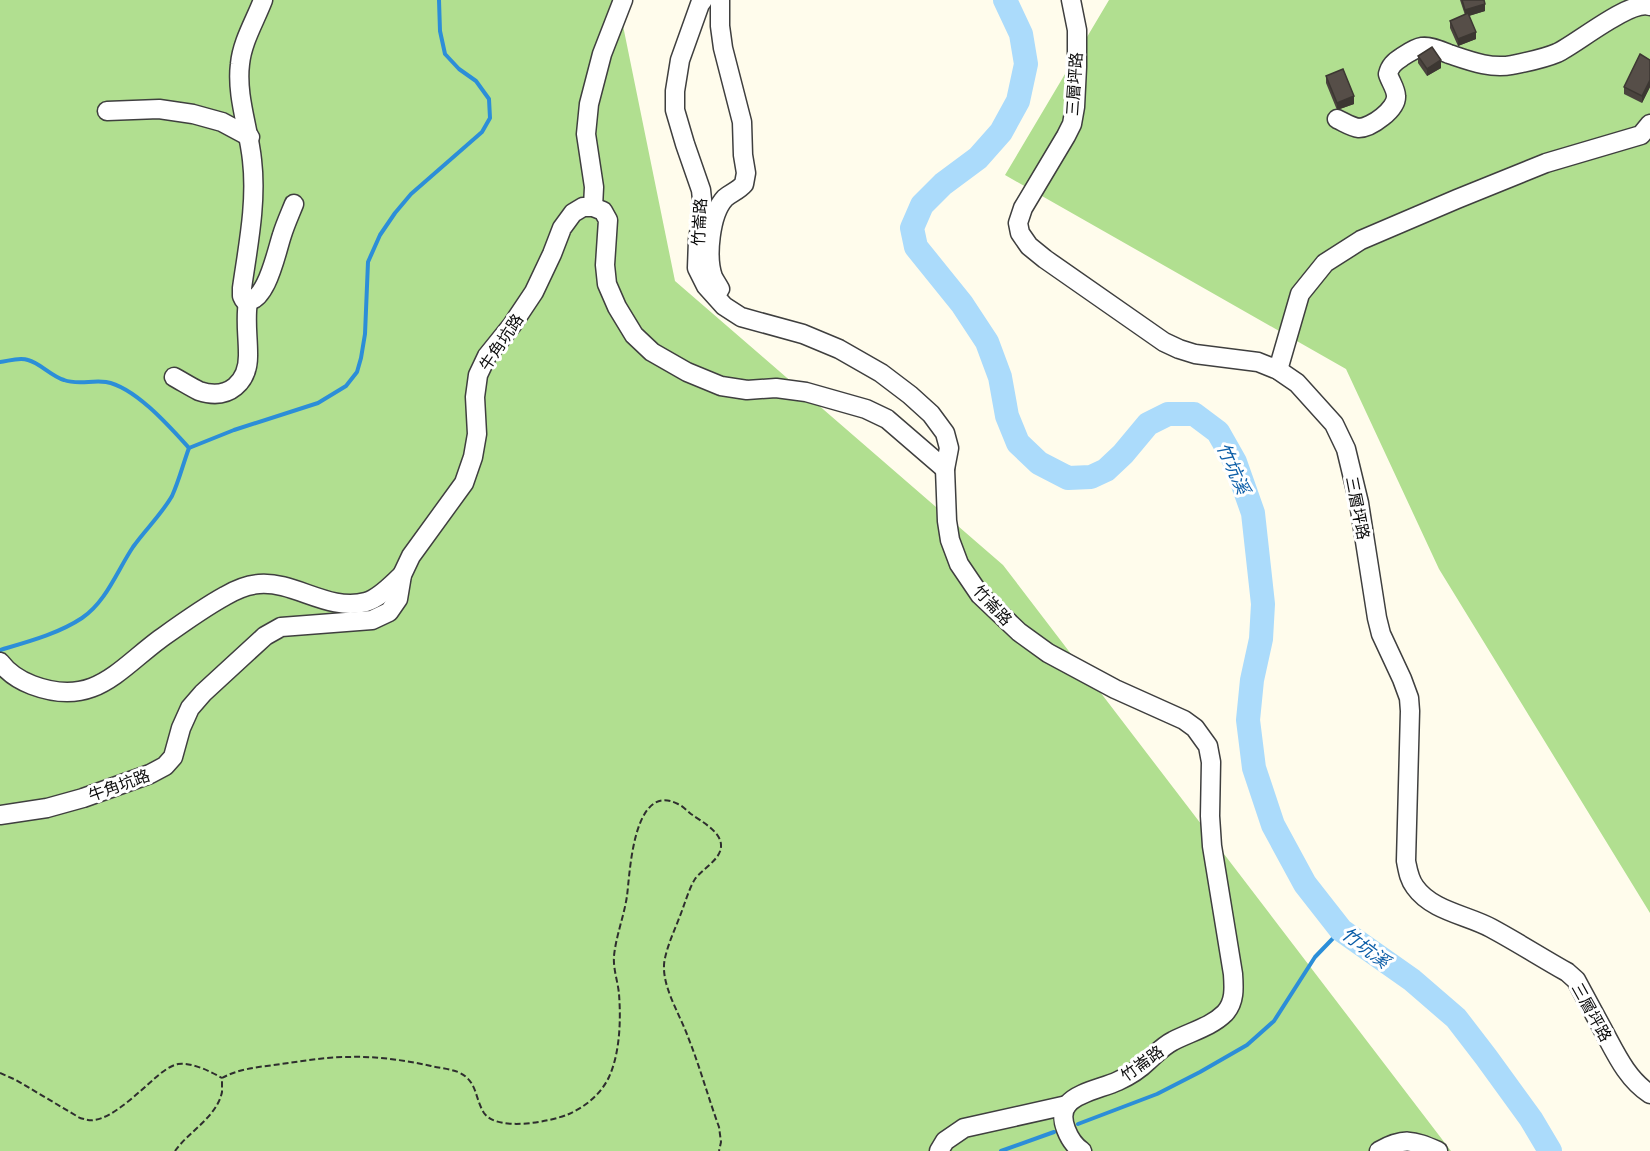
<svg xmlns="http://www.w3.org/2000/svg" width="1650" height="1151" viewBox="0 0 1650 1151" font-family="'PT Serif','Noto Sans TC',serif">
	<rect width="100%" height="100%" fill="#fffcec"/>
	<g fill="#b1df90">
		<path d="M0,0H627L619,6L675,281L1003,565L1451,1151H0Z"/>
		<path d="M1109,0H1650V913L1439,569L1346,369L1005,175Z"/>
	</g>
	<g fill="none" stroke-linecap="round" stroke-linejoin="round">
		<g stroke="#2c8ed8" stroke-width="4">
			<path d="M0,362C9,361 19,357 28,360C40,363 51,376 64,380C77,385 92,380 106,382C135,387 170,427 189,448"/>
			<path d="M0,650C27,642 58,634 82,618C106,602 117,571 133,547C145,530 161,515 172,496C179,481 183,464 189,448L234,430L318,403L346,386L357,372L361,358L365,334L368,262L380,235L395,213L411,194L482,132L490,118L489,99L476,81L459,69L445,54L440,31L439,0"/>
			<path d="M1078,1124L1157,1094L1200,1072L1247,1045L1274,1021L1315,957L1341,930"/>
			<path d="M1001,1151L1054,1132"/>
		</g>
		<path stroke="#abdbfb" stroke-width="24" d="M1005,0L1021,34L1026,64L1018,101L1001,132L978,158L943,184L922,205L912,228L916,247L962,304L987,342L1000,377L1007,416L1018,443L1039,463L1068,478L1091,477L1106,470L1123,454L1148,424L1168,414H1194L1218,432L1235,462L1253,513L1263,604L1261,639L1252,680L1248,720L1254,768L1273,825L1305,884L1341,930L1412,980L1456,1018L1486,1057L1531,1119L1550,1151"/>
		<g stroke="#3f3f3f" stroke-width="21">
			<g id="minor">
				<path d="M263,0C255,21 242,42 240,64C236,96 249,129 252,160C257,202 248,246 242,288V296L244,300C266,307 277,249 282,235C285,225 290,214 294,204"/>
				<path d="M703,0L700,4L680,60L675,91V110L685,144L701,190L703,209L698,240L697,268L706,286L724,306L741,317L803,334L839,349L881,373L910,395L931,414L945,433L949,448L945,469L947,521L950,540L959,564L980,595L1019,632L1048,653L1115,689L1184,720L1195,728L1208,746L1211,762L1210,816L1212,846L1233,974C1234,988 1235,1002 1225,1013C1211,1027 1190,1032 1173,1041C1163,1046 1156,1054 1148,1061C1139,1070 1129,1076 1118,1081C1103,1088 1078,1092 1068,1104C1056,1117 1070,1143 1082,1151"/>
				<path d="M1071,0L1077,30V67L1075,107L1072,124L1066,136L1023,208L1018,223L1020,233L1029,246L1045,259L1164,342L1179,349L1195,354L1258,362L1278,370L1297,383L1334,424L1346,449L1359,503L1377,618L1381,634L1402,679L1409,698L1410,711L1406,861C1408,871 1409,879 1415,887C1432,911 1467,915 1491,928C1517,942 1542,958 1567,972L1576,980C1585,997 1594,1013 1603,1030C1616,1054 1627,1079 1650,1094"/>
				<path d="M107,111L159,109L193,114L222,122L250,137"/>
				<path d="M1337,119C1344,122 1351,127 1359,128C1371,128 1397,109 1396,96C1396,89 1390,81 1388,74C1390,66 1394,62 1402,57C1408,53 1415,48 1422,47C1432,46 1441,51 1449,54C1470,61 1490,69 1512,65C1527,62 1543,59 1557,53C1578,43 1629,0 1650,6"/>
				<path d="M593,207L594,187L586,134L589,104L602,54L623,0"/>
				<path d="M720,289C718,285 715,281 713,277C706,257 710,214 725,198C731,193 739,190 744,184L746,173L743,155L742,122L723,48L720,26V0"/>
				<path d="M1278,370L1300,294L1325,263L1361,240L1457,199L1546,163L1641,135L1650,124"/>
				<path d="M174,377C183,382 191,387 199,391C229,401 249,382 248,353C248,336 245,319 248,302"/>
				<path d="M0,662C9,674 19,680 32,685C93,708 117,671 160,639C181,624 203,608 225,596C235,590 246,585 259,584C295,581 328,612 366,602C380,598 392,584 402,575"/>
				<path d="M0,815L47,808L83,798L150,774L165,766L173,757L181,728L190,708L203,693L265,636L281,627L372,620L389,612L398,599L402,575L411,556L464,483L473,457L477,434L475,397L478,375L487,356L512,325L534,292L552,254L562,228L573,213L583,207H593L603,211L608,220L605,265L607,284L617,307L634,335L652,352L687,372L721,386L747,390L776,388L806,392L866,409L887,419L945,469"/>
				<path d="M939,1151L945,1141L964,1128L1067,1105"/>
				<path d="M1379,1151C1404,1137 1412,1140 1438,1151"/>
			</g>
		</g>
		<g stroke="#2e2e2e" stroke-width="2" stroke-dasharray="6 3" stroke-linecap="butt">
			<path d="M0,1073L16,1080L80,1118C85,1119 89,1121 94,1120C113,1118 140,1091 154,1079C161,1073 169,1066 178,1064C191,1062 210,1071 222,1078"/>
			<path d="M175,1151C188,1132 217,1117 222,1092C222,1088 222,1082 222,1078C240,1068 261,1067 281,1064C303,1061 325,1057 348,1057C375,1056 404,1060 431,1066C440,1068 450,1069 458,1072C478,1081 474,1097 484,1113C497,1132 550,1122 569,1114C585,1107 601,1094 609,1077C620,1053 621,1020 619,994C618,982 613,969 614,956C616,936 624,916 627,896C630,873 633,781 678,804C683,806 687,811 691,814C701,821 721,832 721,845C722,859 702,869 695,879C690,887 687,897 684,905C678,923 669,940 665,958C659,983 680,1014 688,1037C700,1067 708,1097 719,1127L721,1142L719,1151"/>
		</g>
		<use href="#minor" stroke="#fff" stroke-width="18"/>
	</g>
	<g fill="#4a433e">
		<path d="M1460,0H1484L1485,11L1469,16L1476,39L1458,46L1450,28V21L1465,15Z"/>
		<path d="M1418,56L1441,68L1427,76L1418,63Z"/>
		<path d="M1650,60V87L1642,103L1624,94V87Z"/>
		<path d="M1326,76L1354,104L1337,110L1326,83Z"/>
	</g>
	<g fill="#3c3732">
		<path d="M1485,4V11L1465,17V10Z"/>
		<path d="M1476,32V39L1458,46V39Z"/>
		<path d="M1441,60V68L1427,76V69Z"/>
		<path d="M1650,80V87L1642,103V96Z"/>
		<path d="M1354,96V104L1337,110V103Z"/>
	</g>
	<g fill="#564e48" stroke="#3c3732" stroke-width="1.5">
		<path d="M1462,0H1484L1485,4L1465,10Z"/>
		<path d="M1468,13L1476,32L1458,39L1450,21Z"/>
		<path d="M1432,47L1441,60L1427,69L1418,56Z"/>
		<path d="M1640,54L1650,60V80L1642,96L1624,87Z"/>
		<path d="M1343,69L1354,96L1337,103L1326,76Z"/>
	</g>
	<g text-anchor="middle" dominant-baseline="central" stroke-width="6" stroke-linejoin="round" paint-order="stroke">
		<g font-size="16" fill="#0c0c0c" stroke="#fff">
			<text transform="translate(1074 84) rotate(-86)">三層坪路</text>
			<text transform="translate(699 222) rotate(-87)">竹崙路</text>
			<text transform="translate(501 342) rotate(-56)">牛角坑路</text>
			<text transform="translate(1358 508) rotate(79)">三層坪路</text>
			<text transform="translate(993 605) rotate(47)">竹崙路</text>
			<text transform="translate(119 785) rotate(-20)">牛角坑路</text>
			<text transform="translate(1592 1012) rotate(61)">三層坪路</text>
			<text transform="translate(1142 1063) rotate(-36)">竹崙路</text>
		</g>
		<g font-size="18" font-style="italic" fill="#0c5ea8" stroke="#fff">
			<text transform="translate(1234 468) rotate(66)">竹坑溪</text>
			<text transform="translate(1366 947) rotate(37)">竹坑溪</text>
		</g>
	</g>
</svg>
